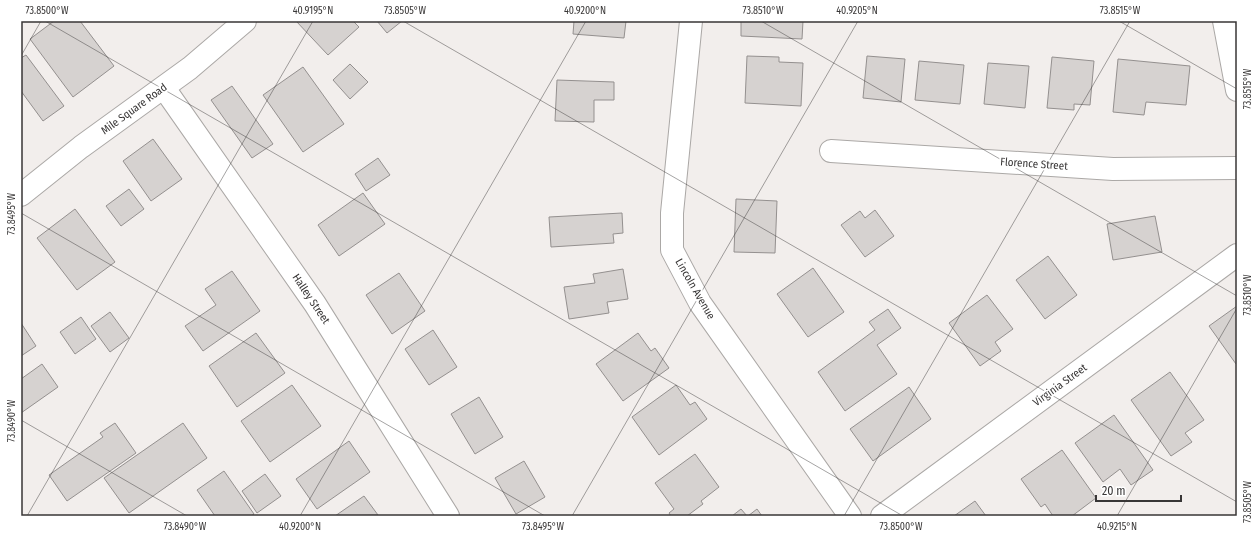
<svg xmlns="http://www.w3.org/2000/svg" width="1258" height="537" viewBox="0 0 1258 537" font-family="'Fira Sans Condensed',sans-serif">
	<rect width="100%" height="100%" fill="#f2eeec"/>
	<g fill="#d6d2d0" stroke="#94908f">
		<path d="M54,21H80L114,66L73,97L30,39Z"/>
		<path d="M296,21H353L359,27L328,55Z"/>
		<path d="M377,21H402L387,33Z"/>
		<path d="M574,21H626L624,38L573,34Z"/>
		<path d="M741,21H803L802,39L741,36Z"/>
		<path d="M26,55L64,106L43,121L21,91V58Z"/>
		<path d="M747,56L779,57V62L803,63L801,106L745,103Z"/>
		<path d="M867,56L905,59L901,102L863,98Z"/>
		<path d="M1052,57L1094,61L1090,105L1074,104V110L1047,108Z"/>
		<path d="M1118,59L1190,66L1186,105L1146,102L1144,115L1113,112Z"/>
		<path d="M919,61L964,65L960,104L915,100Z"/>
		<path d="M988,63L1029,66L1025,108L984,104Z"/>
		<path d="M350,64L368,82L350,99L333,80Z"/>
		<path d="M303,67L344,124L303,152L263,95Z"/>
		<path d="M557,80L614,82V100H594V122L555,121Z"/>
		<path d="M232,86L273,144L252,158L211,100Z"/>
		<path d="M153,139L182,179L151,201L123,161Z"/>
		<path d="M378,158L390,175L366,191L355,174Z"/>
		<path d="M129,189L144,209L121,226L106,206Z"/>
		<path d="M363,193L385,224L339,256L318,225Z"/>
		<path d="M736,199L777,201L775,253L734,252Z"/>
		<path d="M75,209L115,262L77,290L37,238Z"/>
		<path d="M875,210L894,236L865,257L841,225L860,211L865,218Z"/>
		<path d="M622,213L623,233L613,234L614,243L551,247L549,217Z"/>
		<path d="M1155,216L1162,252L1113,260L1107,224Z"/>
		<path d="M1048,256L1077,295L1045,319L1016,280Z"/>
		<path d="M813,268L844,312L808,337L777,294Z"/>
		<path d="M623,269L628,299L607,302L609,313L569,319L564,287L595,283L593,274Z"/>
		<path d="M232,271L260,311L203,351L185,326L216,305L205,289Z"/>
		<path d="M399,273L425,311L392,334L366,295Z"/>
		<path d="M987,295L1013,329L995,342L1001,351L980,366L949,323Z"/>
		<path d="M1237,306V363L1236,364L1209,326Z"/>
		<path d="M888,309L901,328L877,345L897,374L845,411L818,372L875,330L869,322Z"/>
		<path d="M110,312L129,338L110,352L91,326Z"/>
		<path d="M81,317L96,339L75,354L60,332Z"/>
		<path d="M21,323L36,346L21,356Z"/>
		<path d="M433,330L457,367L429,385L405,349Z"/>
		<path d="M256,333L285,373L237,407L209,366Z"/>
		<path d="M638,333L651,351L655,348L669,368L623,401L596,364Z"/>
		<path d="M42,364L58,387L21,413V379Z"/>
		<path d="M1170,372L1204,420L1185,433L1192,442L1171,456L1131,400Z"/>
		<path d="M292,385L321,426L270,462L241,421Z"/>
		<path d="M676,385L690,405L695,402L707,419L659,455L632,417Z"/>
		<path d="M909,387L931,419L873,461L850,429Z"/>
		<path d="M479,397L503,437L475,454L451,414Z"/>
		<path d="M1114,415L1153,470L1131,485L1120,469L1103,482L1075,443Z"/>
		<path d="M115,423L136,453L67,501L49,475L103,437L100,433Z"/>
		<path d="M183,423L207,458L129,513L104,478Z"/>
		<path d="M349,441L370,472L317,509L296,479Z"/>
		<path d="M1062,450L1096,498L1072,516H1053L1045,504L1041,507L1021,479Z"/>
		<path d="M695,454L719,487L701,501L703,504L687,516H671L669,513L674,509L655,483Z"/>
		<path d="M524,461L545,497L516,514L495,478Z"/>
		<path d="M224,471L254,514L251,516H215L197,490Z"/>
		<path d="M265,474L281,496L257,513L242,491Z"/>
		<path d="M364,496L378,515L335,516Z"/>
		<path d="M975,501L986,516H954Z"/>
		<path d="M741,509L747,516H732Z"/>
		<path d="M757,509L762,516H748Z"/>
	</g>
	<g fill="none" stroke-linecap="round" stroke-linejoin="round">
		<g stroke="#aba8a6" stroke-width="24">
			<g id="minor">
				<path d="M691,21L672,213V250L700,303L850,516"/>
				<path d="M1224,21L1237,90"/>
				<path d="M164,88L315,304L448,516"/>
				<path d="M831,151L1113,169L1237,168"/>
				<path d="M882,516L1237,255"/>
			</g>
		</g>
		<g stroke="#aba8a6" stroke-width="24">
			<path id="tertiary" d="M21,195L81,147L190,68L245,21"/>
		</g>
		<use href="#minor" stroke="#fff" stroke-width="22"/>
		<use href="#tertiary" stroke="#fff" stroke-width="22"/>
	</g>
	<path fill="none" stroke="#383636" stroke-width="1" stroke-opacity="0.45" d="M45,21L903,516M403,21L1237,502M761,21L1237,296M1119,21L1237,89M21,56L41,21M21,213L545,516M21,420L187,516M27,516L313,21M300,516L586,21M572,516L858,21M844,516L1130,21M1117,516L1237,308"/>
	<g text-anchor="middle" dominant-baseline="central" stroke-width="4" stroke-linejoin="round" paint-order="stroke">
		<g font-size="11" fill="#383636" stroke="#fff">
			<text transform="translate(134 109) rotate(-36)">Mile Square Road</text>
			<text transform="translate(1034 164) rotate(4)">Florence Street</text>
			<text transform="translate(695 289) rotate(60)">Lincoln Avenue</text>
			<text transform="translate(311 299) rotate(56)">Halley Street</text>
			<text transform="translate(1060 385) rotate(-36)">Virginia Street</text>
		</g>
	</g>
	<rect width="1258" height="537" fill="none" stroke="#ffffff" stroke-width="44"/>
	<path d="M1096 495v6h85v-6" fill="none" stroke="#383636" stroke-width="2"/>
	<text x="1102" y="495" font-size="12" fill="#383636" stroke="#ffffff" stroke-width="3" paint-order="stroke">20 m</text>
	<rect x="22" y="22" width="1214" height="493" fill="none" stroke="#383636" stroke-width="1.5"/>
	<g font-size="10" text-anchor="middle" fill="#383636">
		<text x="47" y="14">73.8500°W</text>
		<text x="313" y="14">40.9195°N</text>
		<text x="405" y="14">73.8505°W</text>
		<text x="585" y="14">40.9200°N</text>
		<text x="763" y="14">73.8510°W</text>
		<text x="857" y="14">40.9205°N</text>
		<text x="1120" y="14">73.8515°W</text>
		<text transform="translate(1247 89) rotate(-90)" y="4">73.8515°W</text>
		<text transform="translate(11 214) rotate(-90)" y="4">73.8495°W</text>
		<text transform="translate(1247 295) rotate(-90)" y="4">73.8510°W</text>
		<text transform="translate(11 421) rotate(-90)" y="4">73.8490°W</text>
		<text transform="translate(1247 502) rotate(-90)" y="4">73.8505°W</text>
		<text x="185" y="530">73.8490°W</text>
		<text x="300" y="530">40.9200°N</text>
		<text x="543" y="530">73.8495°W</text>
		<text x="901" y="530">73.8500°W</text>
		<text x="1117" y="530">40.9215°N</text>
	</g>
</svg>
